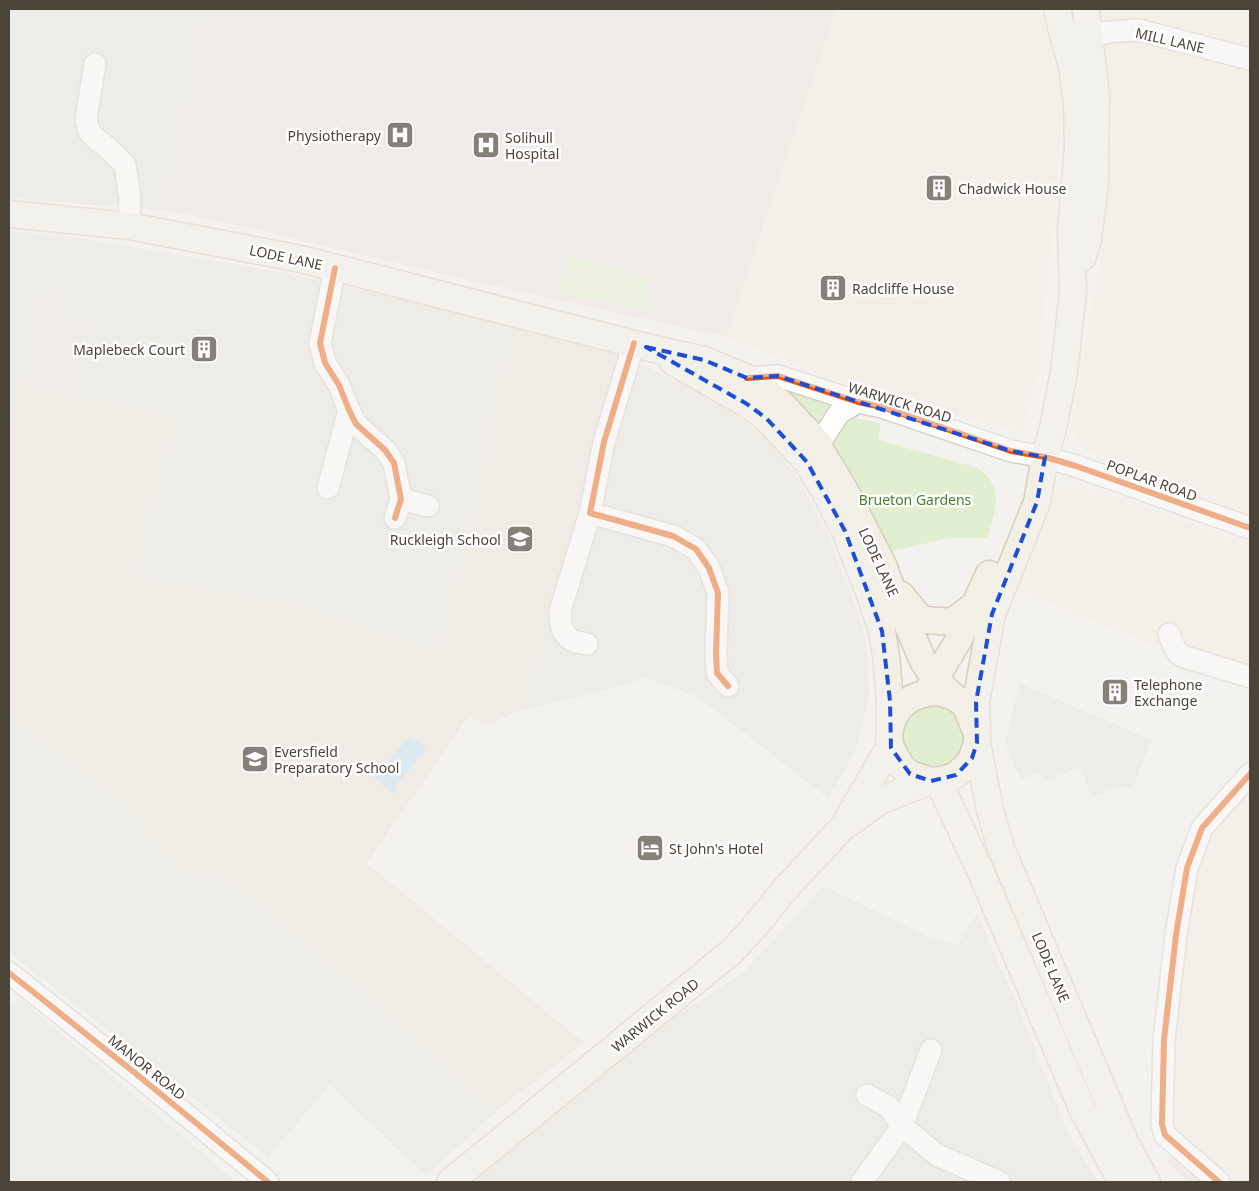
<svg xmlns="http://www.w3.org/2000/svg" width="1259" height="1191" viewBox="0 0 1259 1191" font-family="'Noto Sans',sans-serif">
	<rect width="100%" height="100%" fill="#f4f2ee"/>
	<g fill="#e7e4dc">
		<path d="M9,9H210L169,211L9,198Z"/>
		<path d="M9,231L65,236L286,273L522,326L496,411L486,495L457,584L443,656L302,608L129,577L171,419L21,385L9,436Z"/>
		<path d="M618,354L641,364L715,400L765,437L798,477L828,534L863,625L868,662L869,695L857,746L845,771L828,798L698,697L646,678L600,692L514,713L540,637L584,490Z"/>
		<path d="M1019,683L1152,740L1133,787H1120L1092,797L1080,767L1044,782L1041,775L1038,773L1022,779L1016,771L1005,742Z"/>
		<path d="M9,711L126,802L151,826L197,877L205,863L267,906L375,999L499,1109L426,1176L330,1085L268,1157L9,952Z"/>
		<path d="M824,886L933,939L957,945L977,914L1020,1011L1068,1133L1098,1182H471L666,1022L743,973Z"/>
		<path d="M21,999L236,1182H9V1005Z"/>
	</g>
	<g fill="#f3ebdf">
		<path d="M837,9H1040L1061,83L1062,109L1051,254L1037,355L1041,358L1022,433L880,397L726,337Z"/>
		<path d="M1100,9H1250V515L1156,480L1079,446L1077,439L1074,432V415L1081,376L1082,365L1087,330L1104,245L1114,119L1106,62Z"/>
		<path d="M1069,487H1081L1109,494L1250,546V673L1183,650L1150,644L1011,587L1057,492Z"/>
		<path d="M1250,782V1182H1240L1202,1157L1188,1145L1170,1125V1056L1183,934L1203,847L1219,817Z"/>
	</g>
	<path fill="#eae5da" d="M522,326L618,354L584,490L540,637L514,713L486,725L469,716L367,863L584,1043L499,1109L375,999L267,906L205,864L197,878L149,833L151,826L126,802L9,711V436L21,385L171,419L129,577L302,608L443,656L457,584L486,495L496,411Z"/>
	<path fill="#eee3df" d="M210,9H837L726,337L471,281L240,226L169,211Z"/>
	<g fill="#e1eecf">
		<path d="M567,256L651,278L649,298L657,313L558,293Z"/>
		<path d="M771,383L830,403L829,414L814,431Z"/>
		<path d="M849,417L880,423L879,440L978,468C1006,488 995,511 987,538H949L892,551L832,448V435Z"/>
		<circle cx="933" cy="736" r="31"/>
	</g>
	<g fill="#e6e3df">
		<path d="M530,9H641L655,13L656,9H779L754,133L784,146L741,277L703,268L688,322L657,313L649,298L651,278L567,256L558,293L443,269L475,119L463,85L498,66Z"/>
		<path d="M335,193L428,217L418,257L325,233Z"/>
		<path d="M48,291L66,294L61,319L84,324L70,396L28,387Z"/>
		<path d="M1171,1153L1206,1182H1189L1166,1162Z"/>
	</g>
	<path fill="#c0ddf1" d="M410,736L427,749L394,787L398,790L394,794L374,778Z"/>
	<g fill="none" stroke-linecap="round" stroke-linejoin="round">
		<g stroke="#d2d0cb" stroke-width="24">
			<g id="minor">
				<path d="M1074,35C1096,35 1116,30 1138,30L1250,59"/>
				<path d="M95,64L86,119L89,131L96,139L108,148L125,165L130,198L129,226"/>
				<path d="M335,268L320,343L325,363L339,385L349,410L356,424L385,450L394,463L401,499L395,518"/>
				<path d="M634,343L604,442L590,513L673,536L696,549L709,568L718,593L716,654L717,673L728,686"/>
				<path d="M747,378L778,376L858,402L882,407L1011,451L1045,457L1076,466L1250,528"/>
				<path d="M819,444L839,413L858,402"/>
				<path d="M328,488L349,410"/>
				<path d="M401,499L428,506"/>
				<path d="M1169,634L1176,651L1182,656L1250,677"/>
				<path d="M587,644C583,643 578,643 574,641C561,636 559,620 561,608L590,513"/>
				<path d="M9,973L27,987L135,1073L268,1182"/>
				<path d="M867,1095L889,1107L902,1126L937,1155L999,1182"/>
				<path d="M862,1182L902,1126L931,1050"/>
				<path d="M1219,1182L1165,1135L1162,1124L1164,1040L1176,935L1187,868L1202,828L1250,774"/>
			</g>
		</g>
		<g stroke="#d6cebb" stroke-width="29">
			<g id="major">
				<path d="M9,214L129,226L301,259L646,347L704,360L747,378L766,391L783,405L819,444L821,451L843,487L884,567L888,579L923,661L935,679L954,697"/>
				<path d="M1082,258L1088,240L1095,183L1096,96L1086,9"/>
				<path d="M673,362L747,404L767,419L807,462L825,492L845,531L870,595L882,631L886,656L890,701V727"/>
				<path d="M901,595L920,618L926,620L952,622L976,604"/>
				<path d="M927,692L958,641L989,574"/>
				<path d="M977,733L965,705L954,697L939,692L926,693L912,698L901,706L893,718L890,729L889,739L891,748L901,766L910,774L931,781L946,779L956,775L967,765L972,758L977,743V733L976,702L992,614L1037,502L1045,457L1053,428L1064,372L1073,292L1071,230L1078,147L1077,103L1072,66L1062,31L1057,9"/>
				<path d="M977,743L990,810L1001,848L1126,1144L1147,1182"/>
				<path d="M937,781L944,793L983,877L1084,1113L1122,1182"/>
				<path d="M847,820L883,758L891,748"/>
				<path d="M450,1182L731,952L752,930L786,888L841,829L881,800L931,781"/>
			</g>
		</g>
		<use href="#minor" stroke="#fdfdfc" stroke-width="21"/>
		<use href="#major" stroke="#f2efe6" stroke-width="26"/>
		<g stroke="#fff" stroke-width="9">
			<g id="cycleway">
				<path d="M335,268L320,343L325,363L339,385L349,410L356,424L385,450L394,463L401,499L395,518"/>
				<path d="M634,343L604,442L590,513L673,536L696,549L709,568L718,593L716,654L717,673L728,686"/>
				<path d="M747,378L778,376L858,402L882,407L1011,451L1045,457L1076,466L1250,528"/>
				<path d="M9,973L27,987L135,1073L268,1182"/>
				<path d="M1219,1182L1165,1135L1162,1124L1164,1040L1176,935L1187,868L1202,828L1250,774"/>
			</g>
		</g>
		<use href="#cycleway" stroke="#e8590c" stroke-width="6"/>
	</g>
	<path d="M0 0H1259V1191H0ZM646,347L704,360L747,378L778,376L1011,451L1045,457L1037,502L992,614L976,702L977,743L972,758L956,775L931,781L910,774L891,748L890,701L882,631L845,531L807,462L767,419L747,404Z" fill="#f4f2ee" fill-opacity=".55" fill-rule="evenodd"/>
	<path fill="none" stroke="#1d4ed8" stroke-width="4" stroke-dasharray="10 6" stroke-linejoin="round" d="M646,347L704,360L747,378L778,376L1011,451L1045,457L1037,502L992,614L976,702L977,743L972,758L956,775L931,781L910,774L891,748L890,701L882,631L845,531L807,462L767,419L747,404Z"/>
	<defs>
		<g id="hospital-square" transform="scale(1.4375)"><rect x="-9" y="-9" width="18" height="18" rx="4" fill="#868178" stroke="#fff"/><path d="M-5-5h3v3.5h4V-5h3V5h-3V1.5h-4V5h-3Z" fill="#fff"/></g>
		<g id="building-square" transform="scale(1.4375)"><rect x="-9" y="-9" width="18" height="18" rx="4" fill="#868178" stroke="#fff"/><path d="M-4-6H4V6H1V3H-1V6H-4ZM-2.5-4.3h1.7v1.8h-1.7ZM.8-4.3h1.7v1.8H.8ZM-2.5-1h1.7V.8h-1.7ZM.8-1h1.7V.8H.8Z" fill="#fff"/></g>
		<g id="school-square" transform="scale(1.4375)"><rect x="-9" y="-9" width="18" height="18" rx="4" fill="#868178" stroke="#fff"/><path d="M0-5L7-2L0 1L-7-2ZM-4 1L0 2.5L4 1V4Q0 6-4 4Z" fill="#fff"/></g>
		<g id="hotel-square" transform="scale(1.4375)"><rect x="-9" y="-9" width="18" height="18" rx="4" fill="#868178" stroke="#fff"/><path d="M-6-4.5h1.5V1H6V5H4.5V3h-9V5H-6ZM-4 0a1.8 1.8 0 1 1 3.6 0ZM.5 0V-2.5h3Q6-2.5 6 0Z" fill="#fff"/></g>
	</defs>
	<g fill-rule="evenodd">
		<use href="#hospital-square" x="400" y="135"/>
		<use href="#hospital-square" x="486" y="145"/>
		<use href="#building-square" x="939" y="188"/>
		<use href="#building-square" x="833" y="288"/>
		<use href="#building-square" x="204" y="349"/>
		<use href="#school-square" x="520" y="539"/>
		<use href="#building-square" x="1115" y="692"/>
		<use href="#school-square" x="255" y="759"/>
		<use href="#hotel-square" x="650" y="848"/>
	</g>
	<g text-anchor="middle" dominant-baseline="central" stroke-width="5" stroke-linejoin="round" paint-order="stroke">
		<g font-size="14" fill="#4b4439" stroke="#fff">
			<text transform="translate(1170 40) rotate(13)">MILL LANE</text>
			<text transform="translate(286 257) rotate(12)">LODE LANE</text>
			<text transform="translate(900 402) rotate(17)">WARWICK ROAD</text>
			<text transform="translate(1152 480) rotate(20)">POPLAR ROAD</text>
			<text transform="translate(879 562) rotate(65)">LODE LANE</text>
			<text transform="translate(1051 967) rotate(67)">LODE LANE</text>
			<text transform="translate(655 1015) rotate(-39)">WARWICK ROAD</text>
			<text transform="translate(147 1067) rotate(39)">MANOR ROAD</text>
		</g>
		<g font-size="14" fill="#4b4439" stroke="#fff" text-anchor="start">
			<text x="381" y="135" text-anchor="end">Physiotherapy</text>
			<text x="505" y="137">Solihull<tspan x="505" dy="16">Hospital</tspan></text>
			<text x="958" y="188">Chadwick House</text>
			<text x="852" y="288">Radcliffe House</text>
			<text x="185" y="349" text-anchor="end">Maplebeck Court</text>
			<text x="501" y="539" text-anchor="end">Ruckleigh School</text>
			<text x="1134" y="684">Telephone<tspan x="1134" dy="16">Exchange</tspan></text>
			<text x="274" y="751">Eversfield<tspan x="274" dy="16">Preparatory School</tspan></text>
			<text x="669" y="848">St John's Hotel</text>
		</g>
		<g font-size="14" fill="#4a7f2a" stroke="#fff">
			<text x="915" y="499">Brueton Gardens</text>
		</g>
	</g>
	<rect width="1259" height="1191" fill="none" stroke="#4b4439" stroke-width="20"/>
</svg>
